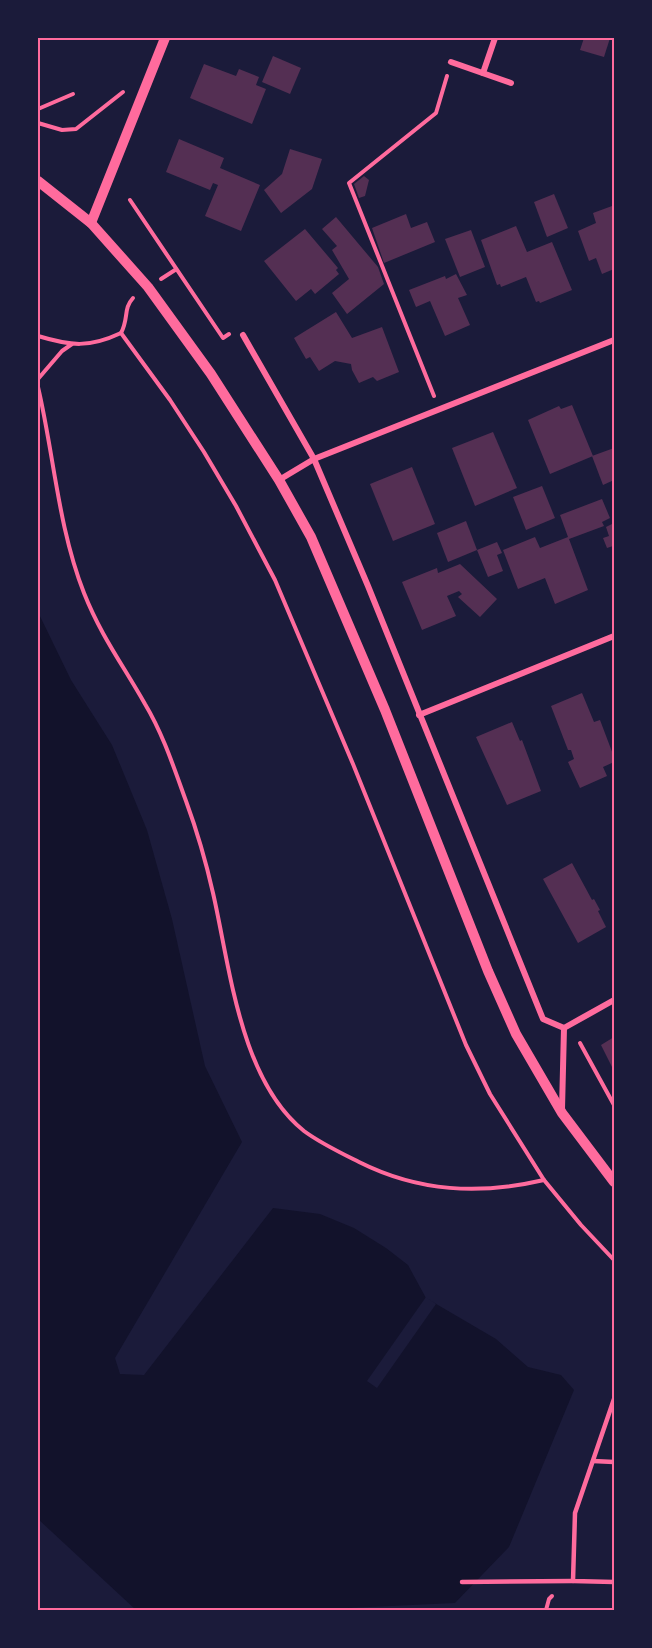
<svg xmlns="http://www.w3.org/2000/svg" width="652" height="1648" viewBox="0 0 652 1648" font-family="Overpass,sans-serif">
	<rect width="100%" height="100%" fill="#1b1b3a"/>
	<path fill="#12122b" d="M38,612L71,680L112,745L147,830L172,919L205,1066L242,1142L115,1358L120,1374L144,1375L273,1208L320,1214L354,1228L386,1248L408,1265L426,1298L496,1339L528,1367L561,1375L574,1390L509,1547L455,1603L305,1610H136L38,1519Z"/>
	<path fill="#1b1b3a" d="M426,1297L436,1304L377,1388L367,1381Z"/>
	<g fill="#542f53">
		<path d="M584,38H610L604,57L580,50Z"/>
		<path d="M273,56L301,68L290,94L262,82Z"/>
		<path d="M204,64L236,76L239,69L259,77L256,85L266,89L252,124L190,98Z"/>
		<path d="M179,139L224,158L220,168L260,185L241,231L205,216L218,185L213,183L210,190L166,172Z"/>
		<path d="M290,149L322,159L312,189L281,213L264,190L282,174Z"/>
		<path d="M364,176L369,180L365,196L359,198L354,184Z"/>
		<path d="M554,194L568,228L547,237L534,202Z"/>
		<path d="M612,206L614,213V269L602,274L596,258L589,261L578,231L596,223L593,213Z"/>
		<path d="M406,214L411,228L427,222L435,242L384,263L372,228Z"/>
		<path d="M336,217L378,267L384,284L347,314L332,293L349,279L332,250L337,246L322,229Z"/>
		<path d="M516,226L527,252L552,242L572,290L540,303L539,301L536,302L526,277L501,287L500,284L497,285L481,240Z"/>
		<path d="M305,229L338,268L336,270L339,274L315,294L311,289L296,301L264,261Z"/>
		<path d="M471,230L485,267L460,277L445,239Z"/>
		<path d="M456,274L467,295L458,298L470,325L445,336L430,301L416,307L409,290L445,276L446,279Z"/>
		<path d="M336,312L352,338L382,327L399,372L377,381L373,377L359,383L352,370L351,364L335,361L319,371L310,357L306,359L294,338Z"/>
		<path d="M572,405L593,456L550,474L528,420L559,406L561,409Z"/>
		<path d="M493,432L517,488L475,506L452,448Z"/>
		<path d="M614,448V480L603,485L592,456Z"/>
		<path d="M412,467L435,524L393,541L370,484Z"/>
		<path d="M542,486L555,518L526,530L513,497Z"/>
		<path d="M602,499L610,518L602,522L604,526L569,539L588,590L555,604L545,578L518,589L503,550L535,537L540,548L568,537L560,515Z"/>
		<path d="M466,521L477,550L448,562L437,533Z"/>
		<path d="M614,523V550L613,546L607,548L603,538L609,536L606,527Z"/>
		<path d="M497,542L502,553L497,555L503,571L488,577L477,550Z"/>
		<path d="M460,564L497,599L480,617L458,597L462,594L459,591L447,596L456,616L422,630L402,582L437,568L438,573Z"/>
		<path d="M582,693L594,722L600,720L614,757V762L603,767L607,776L580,788L568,762L574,759L571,750H568L551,706Z"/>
		<path d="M512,722L520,741L522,740L541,791L507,805L476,737Z"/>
		<path d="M572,863L592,900L594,899L600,910L598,911L606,927L578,943L543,879Z"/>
		<path d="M614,1037V1071L601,1045Z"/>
	</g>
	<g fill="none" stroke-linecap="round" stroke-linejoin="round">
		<g stroke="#ff6b9d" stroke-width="4">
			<path d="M38,109L73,94"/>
			<path d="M38,113V124"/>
			<path d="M38,123L62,130L76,129L123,92"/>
			<path d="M130,200L223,338L229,334"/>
			<path d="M161,279L175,270"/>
			<path d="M121,333C129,318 123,309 133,298"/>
			<path d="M38,336C71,346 89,348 121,333L170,400L204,452L236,506L275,580L353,764L466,1045L490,1094L544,1180"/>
			<path d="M38,379L62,351L72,344"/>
			<path d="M38,387C54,455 58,527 84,593C101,636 123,665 145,704C163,734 174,768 186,801C197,831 206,862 213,893C230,967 240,1080 304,1131C320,1143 341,1153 359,1162C419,1192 479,1195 544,1180L581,1225L614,1260"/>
			<path d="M434,396L349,183L436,113L447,76"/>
			<path d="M580,1043L614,1105"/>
			<path d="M546,1610L549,1599L552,1596"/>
		</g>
		<g stroke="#ff6b9d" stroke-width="4.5">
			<path d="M614,1399L575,1513L573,1581L614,1582"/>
			<path d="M593,1461L614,1462"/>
			<path d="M462,1582L573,1581"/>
		</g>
		<g stroke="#ff6b9d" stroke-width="6">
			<path d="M451,62L511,83"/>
			<path d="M483,73L495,38"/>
			<path d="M243,335L314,459L368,586L543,1019L564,1028"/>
			<path d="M279,480L314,459L614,340"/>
			<path d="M419,715L614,636"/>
			<path d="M564,1028L614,1000"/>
			<path d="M562,1109L564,1028"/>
		</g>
		<g stroke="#ff6b9d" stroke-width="10">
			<path d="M38,181L91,223L148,287L211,374L279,480L311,537L385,710L488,971L516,1034L562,1113L614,1182"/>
			<path d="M91,223L165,38"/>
		</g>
	</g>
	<rect width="652" height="1648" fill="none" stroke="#1b1b3a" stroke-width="78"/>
	<rect x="39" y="39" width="574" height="1570" fill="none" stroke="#ff6b9d" stroke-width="2"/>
</svg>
